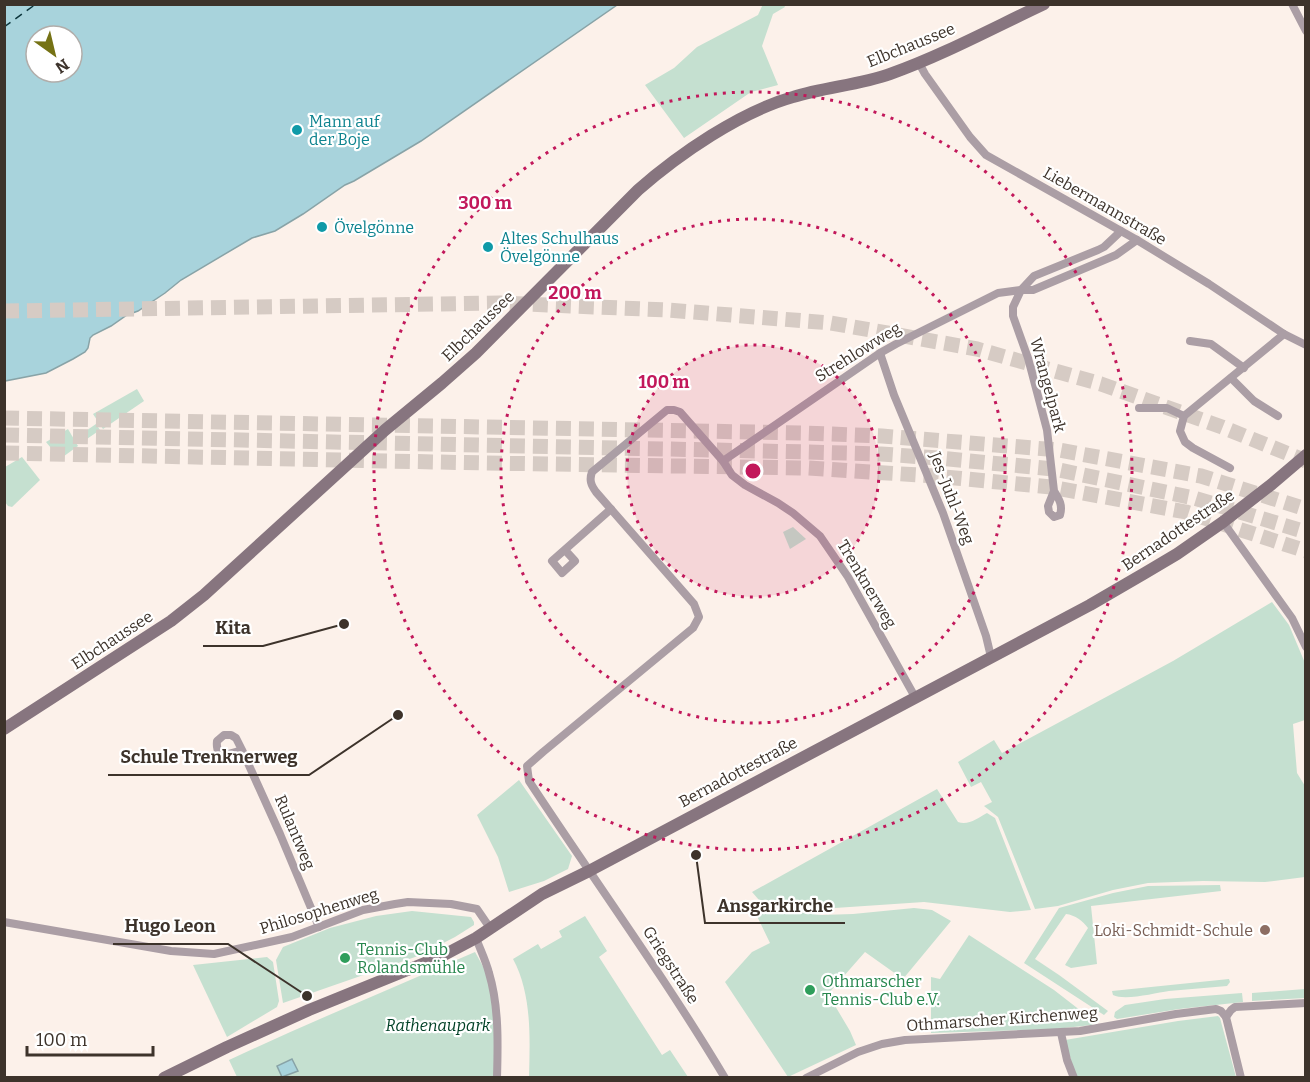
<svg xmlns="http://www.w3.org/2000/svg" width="1310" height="1082" viewBox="0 0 1310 1082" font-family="Bitter,serif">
	<rect width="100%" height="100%" fill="#fcf1ea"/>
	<g fill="#c5e0d0">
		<path d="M763,4L784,5L785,7L773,14L762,46L778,85L751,92L684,138L645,85L674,68L697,47L758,15Z"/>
		<path d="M137,389L144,401L103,429L93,414Z"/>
		<path d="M96,424L100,430L81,443L77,437Z"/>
		<path d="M68,429L78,446L60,459L46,442Z"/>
		<path d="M22,457L40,480L12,507L8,506L5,502V467Z"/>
		<path d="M793,527L806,539L790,549L783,532Z"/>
		<path d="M1272,602L1289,625L1305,663V720L1293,724L1297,773L1305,786V877L1265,882L1203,881L1148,883L1113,890L1058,906L1035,909L998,817L984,806L992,802L981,782L971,787L958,762L994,740L1002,753L1173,661Z"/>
		<path d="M519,780L572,856L568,869L544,881L509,892L498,857L477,815Z"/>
		<path d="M937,789L958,822C968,826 978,818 987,813L995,818L1031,910L1010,912L924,902L820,909L759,900L752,892Z"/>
		<path d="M1220,885L1221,891L1091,906L1097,964L1071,968L1065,965L1088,928C1083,921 1075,915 1066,914L1035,959L1059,975L1108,1011L1104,1015L1024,963L1059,908L1113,893L1148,886Z"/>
		<path d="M754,905L779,910L821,915L853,914L914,908L932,910L951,921L903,979L865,952L828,994L850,1031L856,1045L788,1077L725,982L752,952L770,943L755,912Z"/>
		<path d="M412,911L471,917L474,922V925L455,937L418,956L283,1003L276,960L283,947L330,928L376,916Z"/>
		<path d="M585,916L607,951L599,957L662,1055L670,1050L688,1077H529C530,1038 532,994 513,959L538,944L541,949L562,937L559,931Z"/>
		<path d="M969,935L1054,990L1094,1021L1092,1025L1055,1029L931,1033V977L940,979Z"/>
		<path d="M475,952C479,959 483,966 486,973C496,1003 494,1046 494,1077H284L298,1071L277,1066L282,1077H237L229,1060C310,1022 393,988 475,952Z"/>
		<path d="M267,957L273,962L279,1001L277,1007L227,1037L193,965Z"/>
		<path d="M1229,979L1230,982L1227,986C1208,988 1188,989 1169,991C1155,993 1125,1001 1113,995L1112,991Z"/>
		<path d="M1305,989V998L1252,1001V993Z"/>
		<path d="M1242,993L1243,1002L1179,1009L1117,1019L1114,1017L1115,1012L1125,1005L1165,999Z"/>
		<path d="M1218,1016L1220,1018L1236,1077H1076L1065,1040L1178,1021Z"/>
	</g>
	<g fill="#a8d3dc" stroke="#88a3a7" stroke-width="1.5" fill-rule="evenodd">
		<path d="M4,5L5,4L617,5L421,141L354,181L345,185L303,214L275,231L252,238L181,280L165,293L138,311L127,315L111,326L93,335L90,338L88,348L85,352L73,359L46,373L5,381ZM36,36H72V72H36Z"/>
		<path d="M292,1059L298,1071L282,1077L277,1066Z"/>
	</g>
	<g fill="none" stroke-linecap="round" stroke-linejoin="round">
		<path stroke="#0c353c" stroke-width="1.5" stroke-dasharray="8 6" stroke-linecap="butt" d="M4,27L36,4"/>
		<g stroke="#d6cbc4" stroke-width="15" stroke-dasharray="15 8" stroke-linecap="butt">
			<path d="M4,311L500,303L668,310L831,323L977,349L1101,384L1222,427L1306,461"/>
			<path d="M4,418L805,433L882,436L1059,450L1201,476L1306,509"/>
			<path d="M4,435L807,452L881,454L938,458L1054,469L1194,498L1306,532"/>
			<path d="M4,453L485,463L808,468L934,476L1051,487L1186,512L1306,551"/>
		</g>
		<g stroke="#ab9ea5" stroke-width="8">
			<path d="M1292,4L1306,31"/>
			<path d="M919,63L925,74L970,137L986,155L1137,240L1209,284L1284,334L1306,345"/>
			<path d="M1190,341L1211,344L1244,368"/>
			<path d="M880,353L894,395L943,513L986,636L991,657"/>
			<path d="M1231,378L1254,401L1278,416"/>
			<path d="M1139,408H1167L1184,416"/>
			<path d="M723,461L880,353L896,344L998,293L1021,290H1033L1116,255L1137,240"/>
			<path d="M1230,468L1193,448L1185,442L1180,431L1184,416L1284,334"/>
			<path d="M1054,491C1059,499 1063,505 1060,515L1054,517L1049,512L1048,506L1054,491L1047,430L1028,358L1013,316V307L1021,290L1034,276L1098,250L1104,247L1121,231"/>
			<path d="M1223,522L1292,618L1306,647"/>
			<path d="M565,550L575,561L562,573L552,561L611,509"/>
			<path d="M242,750C230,754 215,760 217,741L224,735H231L236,738L242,750L280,834L319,927"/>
			<path d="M4,922L171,951L214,954L292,937L363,910L395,904L408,902L451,904L477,909L490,928"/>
			<path d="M476,938C480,949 486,961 489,973C499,1006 498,1044 497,1078"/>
			<path d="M1226,1017L1231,1010L1235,1007L1306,1003"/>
			<path d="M1061,1033L1067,1060L1074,1078"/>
			<path d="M725,1078C664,976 594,880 529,781L527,766L543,752L693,628L699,617L694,604L596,492C591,485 589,480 592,472L667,410H674L680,412L723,461L732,475L745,485L778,503L793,513L820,536L848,577L915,697"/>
			<path d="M806,1078L858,1052L882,1044L905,1040L1080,1031L1176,1014L1216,1009L1221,1011L1226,1017L1241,1078"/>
		</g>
		<g stroke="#87757f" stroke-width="12">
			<path d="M4,729L171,621L204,595L385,430L442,383L476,353L638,190C679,154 740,112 793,97C825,87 859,85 890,74C943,55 993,28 1044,4"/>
			<path d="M164,1078L227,1047L309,1010L442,956L476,938L542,894L589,871L1090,605L1145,573L1177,554L1223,522L1272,484L1306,455"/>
		</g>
	</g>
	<circle cx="753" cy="471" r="126" fill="#c2185b" fill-opacity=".12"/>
	<g fill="none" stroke="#c2185b" stroke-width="3" stroke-dasharray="3 6">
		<circle cx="753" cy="471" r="126"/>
		<circle cx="753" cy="471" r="252"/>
		<circle cx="753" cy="471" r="379"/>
	</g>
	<g fill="#0f9aa8" stroke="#fff" stroke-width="2">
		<circle cx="297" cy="130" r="6"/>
		<circle cx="322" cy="227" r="6"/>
		<circle cx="488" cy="247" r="6"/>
	</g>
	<circle fill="#8d6e63" stroke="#fff" stroke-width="2" cx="1265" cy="930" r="6"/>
	<g fill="#2e9e5b" stroke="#fff" stroke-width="2">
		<circle cx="345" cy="958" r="6"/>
		<circle cx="810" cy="990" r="6"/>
	</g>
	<g text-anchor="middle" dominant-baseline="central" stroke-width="4.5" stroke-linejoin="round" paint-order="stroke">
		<g font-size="16" fill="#3d332b" stroke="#fff">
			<text transform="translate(911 45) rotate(-22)">Elbchaussee</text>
			<text transform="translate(1105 206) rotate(30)">Liebermannstraße</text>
			<text transform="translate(478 326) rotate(-44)">Elbchaussee</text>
			<text transform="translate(858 352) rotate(-32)">Strehlowweg</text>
			<text transform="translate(1048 385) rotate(75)">Wrangelpark</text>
			<text transform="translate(952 498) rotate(69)">Jes-Juhl-Weg</text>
			<text transform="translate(1178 530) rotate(-34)">Bernadottestraße</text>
			<text transform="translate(867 584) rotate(59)">Trenknerweg</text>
			<text transform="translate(112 640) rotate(-33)">Elbchaussee</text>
			<text transform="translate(738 772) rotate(-28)">Bernadottestraße</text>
			<text transform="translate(295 832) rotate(67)">Rulantweg</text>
			<text transform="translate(319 911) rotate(-17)">Philosophenweg</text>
			<text transform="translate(671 965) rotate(57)">Griegstraße</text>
			<text transform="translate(1002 1019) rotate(-4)">Othmarscher Kirchenweg</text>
		</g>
		<g font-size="16" fill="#0d838f" stroke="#fff" text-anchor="start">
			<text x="309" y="121">Mann auf<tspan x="309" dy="18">der Boje</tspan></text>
			<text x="334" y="227">Övelgönne</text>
			<text x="500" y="238">Altes Schulhaus<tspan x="500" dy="18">Övelgönne</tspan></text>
		</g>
		<g font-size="16" fill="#785e54" stroke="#fff" text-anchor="end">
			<text x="1253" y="930">Loki-Schmidt-Schule</text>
		</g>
		<g font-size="16" fill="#27864d" stroke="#fff" text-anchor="start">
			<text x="357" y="949">Tennis-Club<tspan x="357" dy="18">Rolandsmühle</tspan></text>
			<text x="822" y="981">Othmarscher<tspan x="822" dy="18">Tennis-Club e.V.</tspan></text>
		</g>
		<g font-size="16" font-style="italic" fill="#004026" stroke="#fff">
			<text x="438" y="1025">Rathenaupark</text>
		</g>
	</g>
	<circle cx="753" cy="471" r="9" fill="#c2185b" stroke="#fff" stroke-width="3"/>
	<g font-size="18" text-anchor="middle" font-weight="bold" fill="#c2185b" stroke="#fff" stroke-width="4.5" stroke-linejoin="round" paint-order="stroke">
		<text x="485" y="209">300 m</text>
		<text x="575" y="299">200 m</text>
		<text x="664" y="388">100 m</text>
	</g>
	<path fill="none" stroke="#3d332b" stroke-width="2" d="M344 624L263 646H203M398 715L309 775H108M696 855L705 923H845M307 996L228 944H113"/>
	<g fill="#3d332b" stroke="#fff" stroke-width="2">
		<circle cx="344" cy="624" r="6"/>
		<circle cx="398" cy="715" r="6"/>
		<circle cx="696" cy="855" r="6"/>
		<circle cx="307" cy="996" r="6"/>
	</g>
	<g font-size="18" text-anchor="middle" font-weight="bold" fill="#3d332b" stroke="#fff" stroke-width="4.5" stroke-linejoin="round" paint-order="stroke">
		<text x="233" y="634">Kita</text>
		<text x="209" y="763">Schule Trenknerweg</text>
		<text x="775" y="912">Ansgarkirche</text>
		<text x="170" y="932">Hugo Leon</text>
	</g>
	<rect width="1310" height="1082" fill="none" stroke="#3d332b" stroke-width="12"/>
	<g transform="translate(54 54) rotate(146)"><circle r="28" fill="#ffffff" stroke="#b1adaa" stroke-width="1.5"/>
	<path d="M0-4.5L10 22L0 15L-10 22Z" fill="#757214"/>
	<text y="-9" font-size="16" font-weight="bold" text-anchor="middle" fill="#3d332b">N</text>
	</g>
	<path d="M27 1046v9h126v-9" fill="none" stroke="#3d332b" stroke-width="3"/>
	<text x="36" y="1046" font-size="18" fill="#3d332b" stroke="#ffffff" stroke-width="4.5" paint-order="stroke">100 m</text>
</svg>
